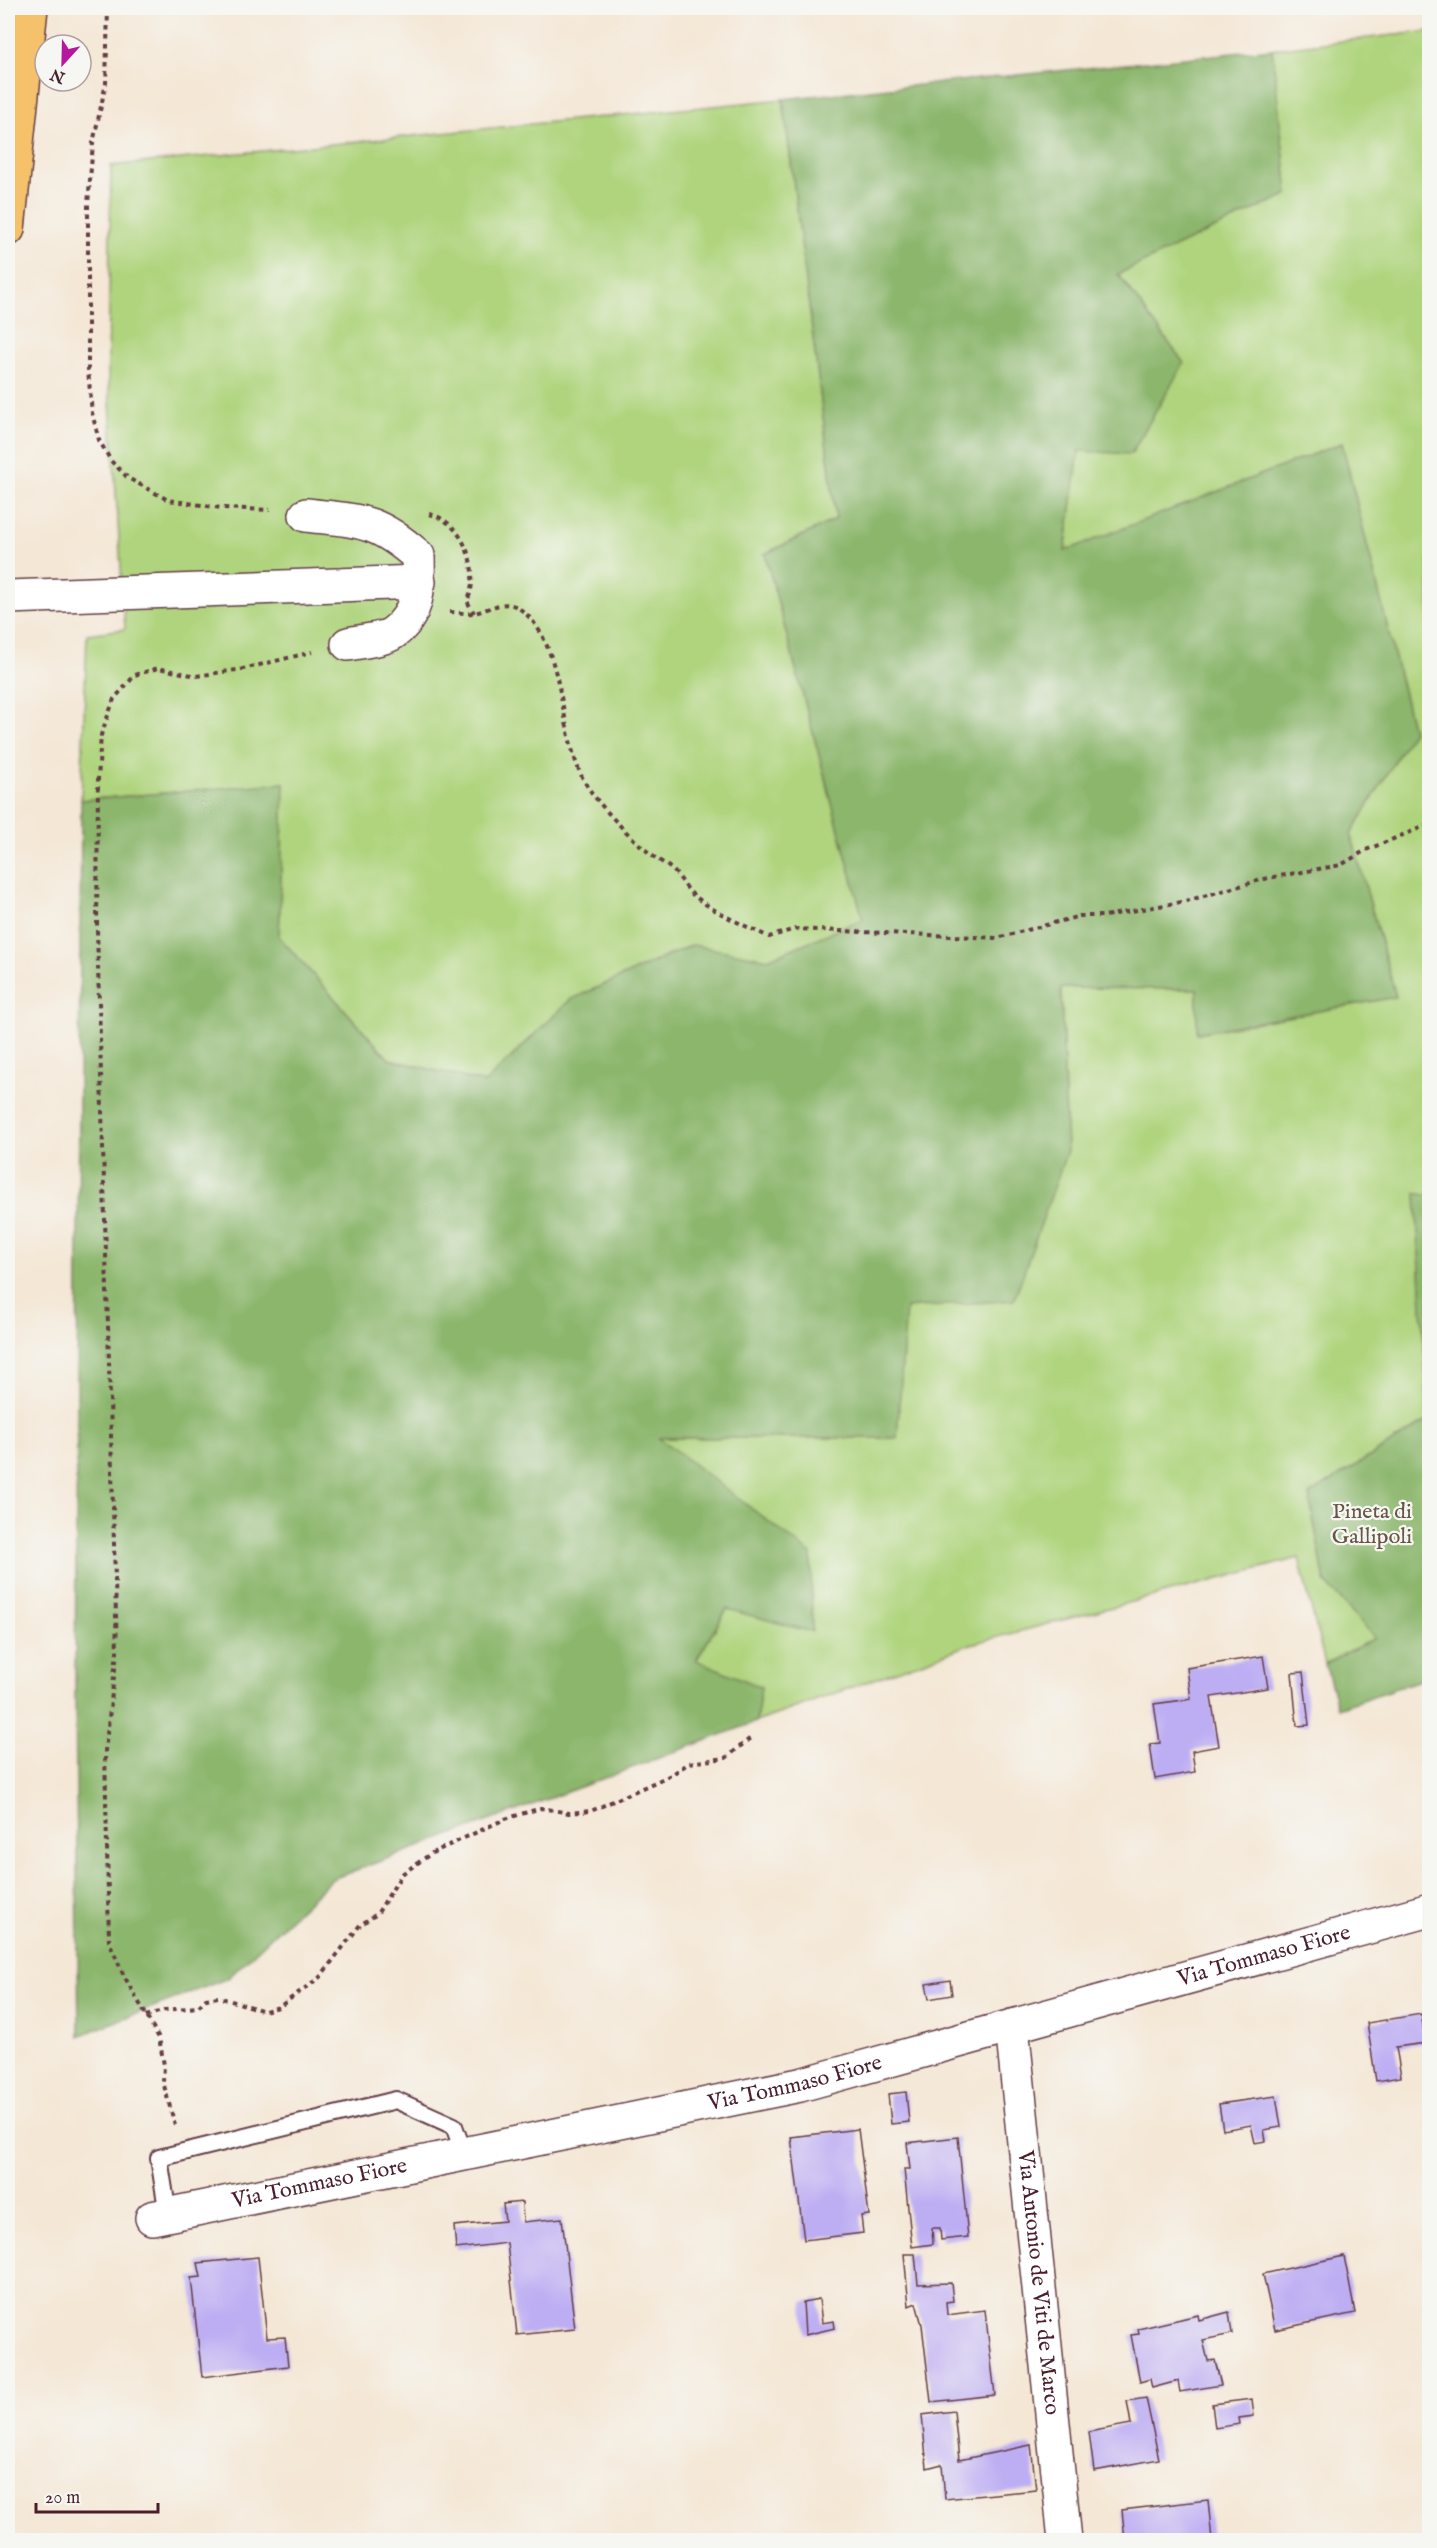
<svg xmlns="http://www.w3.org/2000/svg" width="1437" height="2548" viewBox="0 0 1437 2548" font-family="'IM FELL English',serif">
	<rect width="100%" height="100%" fill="#f6f6f2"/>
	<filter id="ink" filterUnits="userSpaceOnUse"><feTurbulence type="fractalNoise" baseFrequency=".0167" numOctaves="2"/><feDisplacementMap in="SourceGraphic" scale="12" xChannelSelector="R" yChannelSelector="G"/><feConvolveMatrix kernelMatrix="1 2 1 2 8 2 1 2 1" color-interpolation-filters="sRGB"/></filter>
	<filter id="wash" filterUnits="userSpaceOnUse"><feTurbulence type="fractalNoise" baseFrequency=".008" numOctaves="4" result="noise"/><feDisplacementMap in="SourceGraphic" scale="24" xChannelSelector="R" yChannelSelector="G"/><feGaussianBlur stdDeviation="1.35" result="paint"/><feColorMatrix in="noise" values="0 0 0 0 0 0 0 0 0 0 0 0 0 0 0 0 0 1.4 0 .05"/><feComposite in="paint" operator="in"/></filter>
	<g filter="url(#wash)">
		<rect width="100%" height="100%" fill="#f4e7d5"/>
		<g fill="#afd47d" stroke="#7c7a54" stroke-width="1.5">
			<path d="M1429,31V1196L1416,1194L1428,1420L1309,1495L1325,1582L1376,1638L1325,1664L1299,1558L971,1644L756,1722L761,1687L696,1661L727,1609L659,1438H897L905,1308L1067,1151L1061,988L1197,989L1198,1033L1396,997L1351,834L1413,731L1342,443L1065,552L1079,450L1118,274L1288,194L1272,49Z"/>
			<path d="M783,99L836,520L765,554L863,919L768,959L691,945L570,1000L485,1083L389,1059L279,937L284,783L81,800L87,634L125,629L108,372L111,166Z"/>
		</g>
		<g fill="#8bb66c" stroke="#6a6a4c" stroke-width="1.5">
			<path d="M1272,49L1288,194L1118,274L1184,363L1131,454L1079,451L1065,551L1342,443L1413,731L1351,834L1396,997L1197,1033V989L1061,988L1067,1151L1014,1300L906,1308L897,1438H659L811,1554L812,1632L727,1609L696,1660L761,1687L756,1722L332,1879L228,1978L79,2036L75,1694L81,800L284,783L279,937L389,1059L485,1083L570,1000L692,945L768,959L863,919L765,554L836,519L783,99Z"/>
			<path d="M1416,1193L1430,1196L1429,1677L1338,1708L1325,1664L1375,1638L1325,1582L1309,1495L1428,1420Z"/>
		</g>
		<g id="blocks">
			<g fill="#bdadf3">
				<path d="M1263,1656L1268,1688L1211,1697L1219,1746L1192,1751L1195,1772L1155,1779L1150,1744L1160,1743L1154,1704L1191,1699L1187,1668Z"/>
				<path d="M1303,1672L1309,1725L1297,1726L1292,1673Z"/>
				<path d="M950,1980L952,1995L929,1999L926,1984Z"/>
				<path d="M1421,2014L1426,2043L1396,2047L1401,2077L1376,2081L1367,2023Z"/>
				<path d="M906,2092L909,2122L891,2124L888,2094Z"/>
				<path d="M1276,2096L1281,2127L1264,2130L1266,2141L1255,2143L1251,2125L1223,2130L1219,2104Z"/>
				<path d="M858,2129L869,2215L861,2216L863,2233L804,2240L791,2137Z"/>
				<path d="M958,2137L968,2237L941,2240L940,2228H932L933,2244L912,2247L904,2169H910L907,2143Z"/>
				<path d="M522,2202L523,2222L562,2218L575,2329L517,2335L507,2243L456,2249L454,2226L505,2221L503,2204Z"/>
				<path d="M904,2254H915L918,2284L951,2283L953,2301L946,2302L947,2315L985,2310L995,2395L931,2402L922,2325L916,2303L909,2306Z"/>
				<path d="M1344,2256L1355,2313L1275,2330L1263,2274Z"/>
				<path d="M258,2257L267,2338L285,2337L288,2366L202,2377L191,2278L201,2277L198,2263Z"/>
				<path d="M819,2299L822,2323L834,2321L835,2328L805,2335L803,2302Z"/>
				<path d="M1229,2312L1232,2334L1203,2340L1208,2361L1215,2360L1221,2385L1180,2392L1178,2381L1152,2388L1150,2379L1140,2382L1131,2335L1139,2334L1138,2329L1198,2315L1199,2320Z"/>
				<path d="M1146,2398L1159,2459L1094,2471L1089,2432L1131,2424L1127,2401Z"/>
				<path d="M1252,2399L1254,2416L1239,2418L1240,2424L1215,2428L1212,2404Z"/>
				<path d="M954,2411L959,2460L1031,2445L1036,2490L945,2499L942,2464L927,2468L922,2415Z"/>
				<path d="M1208,2500L1212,2540H1125L1122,2510Z"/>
			</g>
		</g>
	</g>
	<g filter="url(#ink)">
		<use href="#blocks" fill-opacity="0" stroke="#643d44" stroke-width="1.5"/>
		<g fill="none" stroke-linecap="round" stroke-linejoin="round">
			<g stroke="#643d44" stroke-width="20">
				<path id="lane" d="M168,2215L159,2158L396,2100L454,2126L464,2154"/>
			</g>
			<g stroke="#643d44" stroke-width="36">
				<g id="street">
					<path d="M306,515C360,521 376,519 418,556C419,585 419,615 393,633C383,640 361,641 348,644"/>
					<path d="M8,597L419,582"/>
					<path id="s1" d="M1012,2026L1065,2540"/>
					<path id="s2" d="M152,2218L800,2085L1430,1910"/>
				</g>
			</g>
			<g stroke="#643d44" stroke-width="36">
				<path id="highway" d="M8,229L31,8"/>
			</g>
			<g stroke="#643d44" stroke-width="4" stroke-dasharray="4.5 4.5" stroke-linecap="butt">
				<path d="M108,8L106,83L93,143L88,204V370L92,413L99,440L111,461L128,478L168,500L221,508L270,510"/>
				<path d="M429,514C463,520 482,572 467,601L474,613"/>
				<path d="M450,612C457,612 466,614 473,613C489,611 504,597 520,609C565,642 558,727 582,777C594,801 627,834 648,852C654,858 663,862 670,868C681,876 686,891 697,898C719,915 744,925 769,937L795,929L997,938L1080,916H1105L1186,901L1268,878L1341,865L1366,850L1430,824"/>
				<path d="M146,2016L165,2010L198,2007L206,1999L218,1997L265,2011L279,2007L320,1977L360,1925L377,1914L402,1874L432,1853L505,1819L541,1808L569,1813L591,1811L671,1775L689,1763L726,1758L753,1736"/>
				<path d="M175,2125L163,2082L164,2065L159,2038L123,1974L109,1941L105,1751L117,1652L97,930L98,779L101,735L114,699L135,675L158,668L196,676L243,669L312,652"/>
			</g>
			<use href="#lane" stroke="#fff" stroke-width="16"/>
			<use href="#street" stroke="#fff" stroke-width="33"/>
			<use href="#highway" stroke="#f5c16b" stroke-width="33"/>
		</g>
	</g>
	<g text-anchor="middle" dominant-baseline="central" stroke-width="4.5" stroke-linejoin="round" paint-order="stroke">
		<g font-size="22" fill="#685544" stroke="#f6f6f2">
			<text x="1372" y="1512">Pineta di<tspan x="1372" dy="25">Gallipoli</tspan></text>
		</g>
		<g font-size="22" fill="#4a1f2b" stroke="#f6f6f2">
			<text stroke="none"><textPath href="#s2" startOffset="1143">Via Tommaso Fiore</textPath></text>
			<text stroke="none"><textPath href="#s2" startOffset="657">Via Tommaso Fiore</textPath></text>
			<text stroke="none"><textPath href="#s2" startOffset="171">Via Tommaso Fiore</textPath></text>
			<text stroke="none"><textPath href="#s1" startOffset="258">Via Antonio de Viti de Marco</textPath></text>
		</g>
	</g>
	<rect width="1437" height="2548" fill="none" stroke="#f6f6f2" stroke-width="30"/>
	<g transform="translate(63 63) rotate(202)"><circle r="28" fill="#f6f6f2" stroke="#b1a0a2" stroke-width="1.5"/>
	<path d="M0-4.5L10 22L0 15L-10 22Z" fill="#b5179e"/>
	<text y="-9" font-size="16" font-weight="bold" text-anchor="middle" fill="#4a1f2b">N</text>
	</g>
	<path d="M36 2503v9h122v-9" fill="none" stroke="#4a1f2b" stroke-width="3"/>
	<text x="45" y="2503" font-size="18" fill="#4a1f2b" stroke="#f6f6f2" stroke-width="4.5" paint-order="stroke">20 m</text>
</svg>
